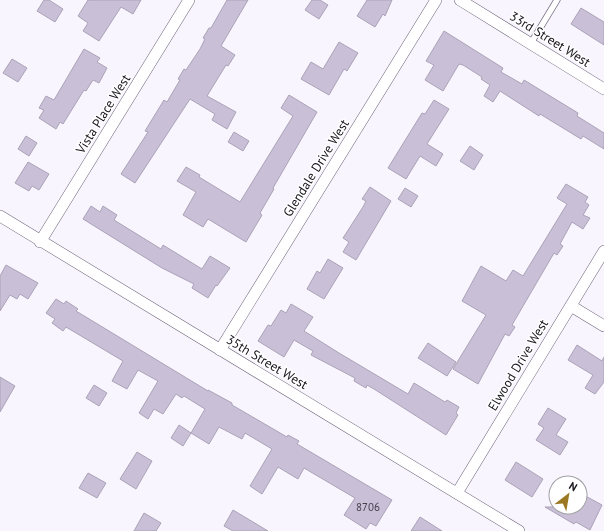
<svg xmlns="http://www.w3.org/2000/svg" width="604" height="531" viewBox="0 0 604 531" font-family="'PT Sans',sans-serif">
	<rect width="100%" height="100%" fill="#f8f5fe"/>
	<g fill="#c9c0d7" stroke="#aba2b8">
		<path d="M44,0H49L63,9L55,22L37,11Z"/>
		<path d="M88,0H141L133,14L121,7L99,41L83,31L88,23L78,16Z"/>
		<path d="M227,0H248L221,46L235,55L228,66L226,65L207,96L236,112L227,129L212,120L215,114L190,99L135,183L121,174L148,132L145,131L164,100L167,102L180,80L178,79L184,69L186,70L200,49L205,39L203,38L209,28H211Z"/>
		<path d="M312,0H320L328,5L319,19L305,10Z"/>
		<path d="M367,0H392L385,16L383,14L375,27L357,16Z"/>
		<path d="M581,8L604,22V45L571,24Z"/>
		<path d="M444,31L503,68L501,72L522,84L524,80L578,113L577,116L604,133V149L583,136L581,139L540,114L539,116L500,91L493,102L484,96L490,85L481,79L482,77L463,65L459,64L443,91L425,80L434,65L426,61Z"/>
		<path d="M339,42L358,53L347,71L344,69L329,95L301,79L311,62L323,69Z"/>
		<path d="M84,49L100,58L97,62L107,68L99,83L93,80L86,91L84,90L63,124L60,122L56,129L39,118L44,110L39,108L46,96L54,100Z"/>
		<path d="M12,59L27,68L18,82L3,73Z"/>
		<path d="M289,95L317,112L273,188L274,189L260,213L262,215L246,242L208,219L203,227L183,215L196,192L177,181L186,167L200,175L199,177L240,202L293,116L281,108Z"/>
		<path d="M434,100L449,109L427,144L443,154L436,166L420,156L406,179L388,168L422,113L425,114Z"/>
		<path d="M234,132L249,141L243,151L228,142Z"/>
		<path d="M26,136L37,143L29,156L18,149Z"/>
		<path d="M470,146L483,155L474,170L460,161Z"/>
		<path d="M28,162L49,174L39,190L32,186L29,191L15,183Z"/>
		<path d="M566,184L588,197L585,202L589,205L583,215L590,218L583,229L572,222L560,244L563,246L557,255L554,253L512,325L515,327L509,336L505,334L478,384L453,369L486,315L462,301L481,266L506,281L513,270L523,276L567,204L557,198Z"/>
		<path d="M370,187L391,201L356,260L343,252L349,242L343,238L363,207L366,201L362,199Z"/>
		<path d="M405,188L418,196L411,207L398,199Z"/>
		<path d="M91,206L100,212L103,206L117,215L114,220L161,249L163,245L202,269L210,256L230,268L217,286L216,285L208,298L192,288L194,284L162,268L83,219Z"/>
		<path d="M328,259L343,268L324,299L307,289L317,271L320,273Z"/>
		<path d="M6,265L38,283L28,299L20,294L17,299L10,295L0,311V276Z"/>
		<path d="M56,299L64,304L66,301L78,309L76,311L208,391V390L232,403V405L287,437L288,435L299,441L297,444L392,500L376,526L370,523L366,529L344,515L355,498L304,468L298,479L278,467L262,494L250,486L272,449L245,433L242,439L219,427L209,444L191,433L205,409L184,396L182,398L176,394L163,414L154,409L148,419L139,413L158,381L138,370L127,389L112,381L123,361L66,327L63,331L52,323L55,319L46,313Z"/>
		<path d="M291,304L313,317L304,331L339,353L408,394L414,383L445,402L447,400L459,407L456,413L458,415L446,435L374,389L367,385L366,388L354,381L355,378L311,355L313,351L294,340L284,357L258,341L268,325L271,326L281,310L286,313Z"/>
		<path d="M428,343L456,362L447,376L418,358Z"/>
		<path d="M577,345L602,361L604,357V382L595,394L585,388L593,375L568,360Z"/>
		<path d="M0,377L15,386L0,412Z"/>
		<path d="M94,385L107,393L99,406L86,398Z"/>
		<path d="M548,408L566,419L556,435L568,442L560,455L536,440L544,428L538,424Z"/>
		<path d="M179,425L191,433L183,446L171,438Z"/>
		<path d="M137,452L152,461L136,489L120,479Z"/>
		<path d="M516,462L543,479L532,497L505,480Z"/>
		<path d="M88,473L106,483L97,498L79,488Z"/>
		<path d="M580,493L602,505L590,530L576,522L574,524L545,507H580Z"/>
		<path d="M233,510L268,531H233L224,526Z"/>
		<path d="M144,513L161,523L156,531H134Z"/>
		<path d="M420,517L442,531H411Z"/>
	</g>
	<g fill="none" stroke-linecap="round" stroke-linejoin="round">
		<g stroke="#6f677b" stroke-width="7">
			<path id="service" d="M531,43L557,0"/>
		</g>
		<g stroke="#6f677b" stroke-width="12">
			<g id="minor">
				<path d="M460,0L604,89"/>
				<path d="M0,216L519,531"/>
				<path d="M40,242L189,0"/>
				<path d="M571,306L604,326"/>
				<path d="M220,350L436,0"/>
				<path d="M457,493L604,251"/>
			</g>
		</g>
		<use href="#service" stroke="#fff" stroke-width="5.5"/>
		<use href="#minor" stroke="#fff" stroke-width="11"/>
	</g>
	<g text-anchor="middle" dominant-baseline="central" stroke-width="3" stroke-linejoin="round" paint-order="stroke">
		<g font-size="11" fill="#443f4b">
			<text x="368" y="507">8706</text>
		</g>
		<g font-size="13" fill="#17141c" stroke="#fff">
			<text transform="translate(550 39) rotate(32)">33rd Street West</text>
			<text transform="translate(103 114) rotate(-58)">Vista Place West</text>
			<text transform="translate(316 168) rotate(-58)">Glendale Drive West</text>
			<text transform="translate(267 362) rotate(31)">35th Street West</text>
			<text transform="translate(518 365) rotate(-59)">Elwood Drive West</text>
		</g>
	</g>
	<g transform="translate(568 495) rotate(31)"><circle r="19" fill="#ffffff" stroke="#a2a1a4"/>
	<path d="M0-3L7 15L0 10L-7 15Z" fill="#9c7823"/>
	<text y="-6" font-size="11" font-weight="bold" text-anchor="middle" fill="#17141c">N</text>
	</g>
</svg>
